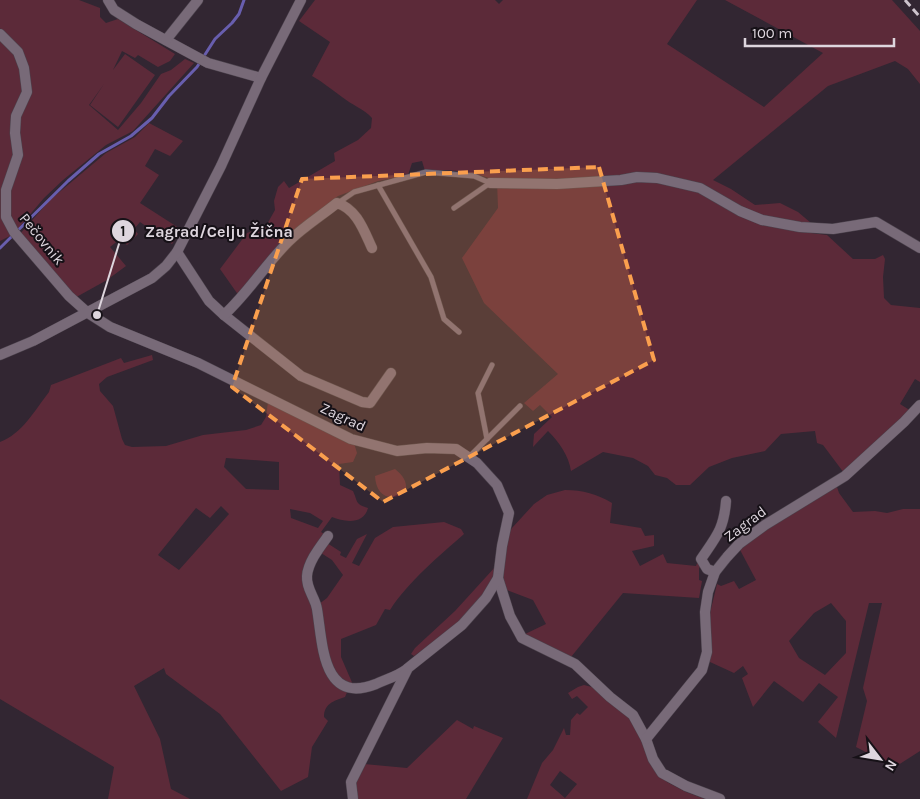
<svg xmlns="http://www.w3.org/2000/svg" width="920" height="799" viewBox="0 0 920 799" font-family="Karla,sans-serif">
	<rect width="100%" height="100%" fill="#322632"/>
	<g fill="#5c2a39" fill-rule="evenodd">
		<path d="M0,0H79L100,8V17L106,23L118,19L175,54L170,61L158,67L138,55L135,58L122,51L113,70L125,54L155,75L118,127L90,105L104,84L89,105L118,130L141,103L161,74L171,70L185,59L194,63L133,131L106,145L63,180L44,198L16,231L9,214L8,202L28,67L0,28Z"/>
		<path d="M315,0H495L499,4L503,0H697L667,44L764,107L823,53L725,0H892L920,31V84L908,69L895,61L828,86L713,180L731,189L755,205L780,203L798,212L811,223V233L827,235L853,259H875L883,255L885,259L883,277L884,298L891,305L920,308V382L915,379L900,404L911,411L844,473L823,445L817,443L815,431L781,434L765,451L732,458L709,467L690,485H676L667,478L655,475L648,466L633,458L603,452L571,471C569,456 559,442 548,431L533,447L534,434L552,417L540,405L533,411L524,403L558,374L484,303L462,258L498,208L497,181C474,172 449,168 425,171L422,161L412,163L408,175L378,181L338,196L309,218L239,296L220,269L247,233L266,226L275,210L274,201L278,187L284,181L289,188L335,161L334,153L358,140L371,128L372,118C364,109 352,105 342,97C332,90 323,82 312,76L330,42L299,21Z"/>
		<path d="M0,37L11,48L24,79L15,155L9,173L12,235L0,241Z"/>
		<path d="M149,123L183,141L170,156L155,149L145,166L159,175L140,203L182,230L172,244L140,222L134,229L138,234L127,245L120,239L110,247L126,266L107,280L71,300L38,257L39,253L19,235L50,200L106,153L135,137Z"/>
		<path d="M152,355L153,360L107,377L99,384L100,391L113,406L122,439L125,445L132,447L166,446L203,435L246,430L261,425L266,417L268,402L354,443L357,453L353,462L339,464L340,485L353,491C358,502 355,504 368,508C364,525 344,522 332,517L321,532L326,535L309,562V596L320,649L348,690L345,697C333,701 324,704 324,717L328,721L312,747L308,777L281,791L220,714L170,677L166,674L164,668L134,686L160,739L171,789L190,799H108L114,767L0,699V442C22,434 35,410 49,392L51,385L121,358L124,363ZM226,458L279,462V490L246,489L224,467ZM221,506L229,514L179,570L158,555L196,508L210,518ZM290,509L310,513L323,521L318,528L291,518Z"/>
		<path d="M395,469C403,476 407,480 406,492C390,503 376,496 375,476Z"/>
		<path d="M837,487L839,493L853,512L875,511L887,513L903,509H920V751L895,767L856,747L867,701L863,688L882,603H869L836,738L818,722L838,697L819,683L803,702L774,681L753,707L742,678L748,674L743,666L734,673L710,662L709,617L717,584L721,586L734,581L739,589L756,580L739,548L765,529ZM831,603L846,621V653L825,675L799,658L789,641L814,613Z"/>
		<path d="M565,490C583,490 597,494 612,503L610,523L641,528L645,536L654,535V546L632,551L640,566L663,554L667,563L696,566L698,561L701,566L699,568V580L702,581L699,598L623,593L571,657L523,635L546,624L533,600L507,590L501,574L506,538L512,528L534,504L547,495Z"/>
		<path d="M444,522L461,529L464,534C439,556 408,582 390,610L385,609L376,625L341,639V657L354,687L331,670L319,604L327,598L343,575L332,560L321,553L327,543L341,552L340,555L346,558L357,539L367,534L352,563L359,566L375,538L393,527Z"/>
		<path d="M496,566C495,571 495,577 493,582C482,609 438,640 414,656L411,654L415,648L455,611Z"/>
		<path d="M584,685L596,688L633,721L659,774L667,782L686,792L705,799H527L542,763L553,750L564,728L566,735H570L571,720L577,713L580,715L588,707L577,696L572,699L568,693L578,687ZM560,771L577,784L565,798L550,785Z"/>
		<path d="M457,720L473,729L474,726L503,738L466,799H355L356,775L364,764L407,768Z"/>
	</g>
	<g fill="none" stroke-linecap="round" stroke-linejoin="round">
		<path stroke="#685eae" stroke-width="3" d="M0,248L68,181L99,154L131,136L152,118L169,96L197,67L215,39L232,23L239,14L244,0"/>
		<g stroke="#4c434d" stroke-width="6">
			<g id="lane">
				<path d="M378,185L431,277L444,319L459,332"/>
				<path d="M338,203L354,192L426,172L474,176L490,183"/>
				<path d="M454,208L490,183"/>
				<path d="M487,439L478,393L492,365"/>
				<path d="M469,457L520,406"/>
			</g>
		</g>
		<g stroke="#4c434d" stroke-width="11">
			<g id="street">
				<path d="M108,0L114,10L136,24L182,49L208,63L261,78"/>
				<path d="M0,34L18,52L24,68L27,92L16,116L15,133L18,155L6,190V217L14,232L69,296L88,313L110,327L198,363L351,439L397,451L427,448L456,449L477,463L497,485L509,513L502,546L498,578L510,616L522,638L575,664L610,697L633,715L646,739L653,759L662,773L686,786L720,799"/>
				<path d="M166,40L198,0"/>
				<path d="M490,183L557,184L621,180L637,177L657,178L700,188L740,211L762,220L800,227L833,229L876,222L920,248"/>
				<path d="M177,252L209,301L224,315L301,376L362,402L370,403L391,373"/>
				<path d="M224,315C248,293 265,265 288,242C303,227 321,216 337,203C357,209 364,231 372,248"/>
				<path d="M0,355L33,341L152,278L166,266L177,252L221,166L261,78L301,0"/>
				<path d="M328,536C320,547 308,562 307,576C306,589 315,597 317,609C323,645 322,705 376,684C387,679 398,676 407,669"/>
				<path d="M715,572L707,569L701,559C716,537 724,529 726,501"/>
				<path d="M646,739L702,670L707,652L705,612L708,592L715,572L727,557L739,544L765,525L845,476L904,422L920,405"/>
				<path d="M353,799L351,782L408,668L462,625L486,598L498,578"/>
			</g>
		</g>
		<use href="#lane" stroke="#786a78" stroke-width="5"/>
		<use href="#street" stroke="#786a78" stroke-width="10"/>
		<path stroke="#ccc3cc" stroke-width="3" stroke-dasharray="8 4" stroke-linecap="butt" d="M905,0L920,17"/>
	</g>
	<path fill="#fa9f4e" fill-opacity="0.2" stroke="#fa9f4e" stroke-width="4" stroke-dasharray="10 6" stroke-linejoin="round" d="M599,167L654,360L383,502L232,387L302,179Z"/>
	<g text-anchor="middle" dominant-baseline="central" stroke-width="4" stroke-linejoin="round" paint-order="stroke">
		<g font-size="15" fill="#ded6de" stroke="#161117">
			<text transform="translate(42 239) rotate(51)">Pečovnik</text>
			<text transform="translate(343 417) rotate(25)">Zagrad</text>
			<text transform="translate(745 524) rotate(-37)">Zagrad</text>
		</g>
	</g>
	<path fill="none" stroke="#ded6de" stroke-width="2" d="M97 315L123 231"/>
	<g fill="#ded6de" stroke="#161117" stroke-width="2">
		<circle cx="97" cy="315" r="5"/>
		<circle cx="123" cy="231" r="12"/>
	</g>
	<g font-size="15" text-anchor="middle" font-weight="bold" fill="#111">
		<text x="123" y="236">1</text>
	</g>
	<g font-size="16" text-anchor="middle" font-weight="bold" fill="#ded6de" stroke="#161117" stroke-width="4" stroke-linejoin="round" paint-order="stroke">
		<text x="219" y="237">Zagrad/Celju Žična</text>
	</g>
	<g transform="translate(880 759) rotate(121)" stroke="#161117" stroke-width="4" paint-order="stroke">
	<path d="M0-4L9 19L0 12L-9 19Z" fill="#ded6de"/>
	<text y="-8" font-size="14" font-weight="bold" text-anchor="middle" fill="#ded6de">N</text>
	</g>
	<path d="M745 38v8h149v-8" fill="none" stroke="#ded6de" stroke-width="2.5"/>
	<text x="752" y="38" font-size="15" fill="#ded6de" stroke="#161117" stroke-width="4" paint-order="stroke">100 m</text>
</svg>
